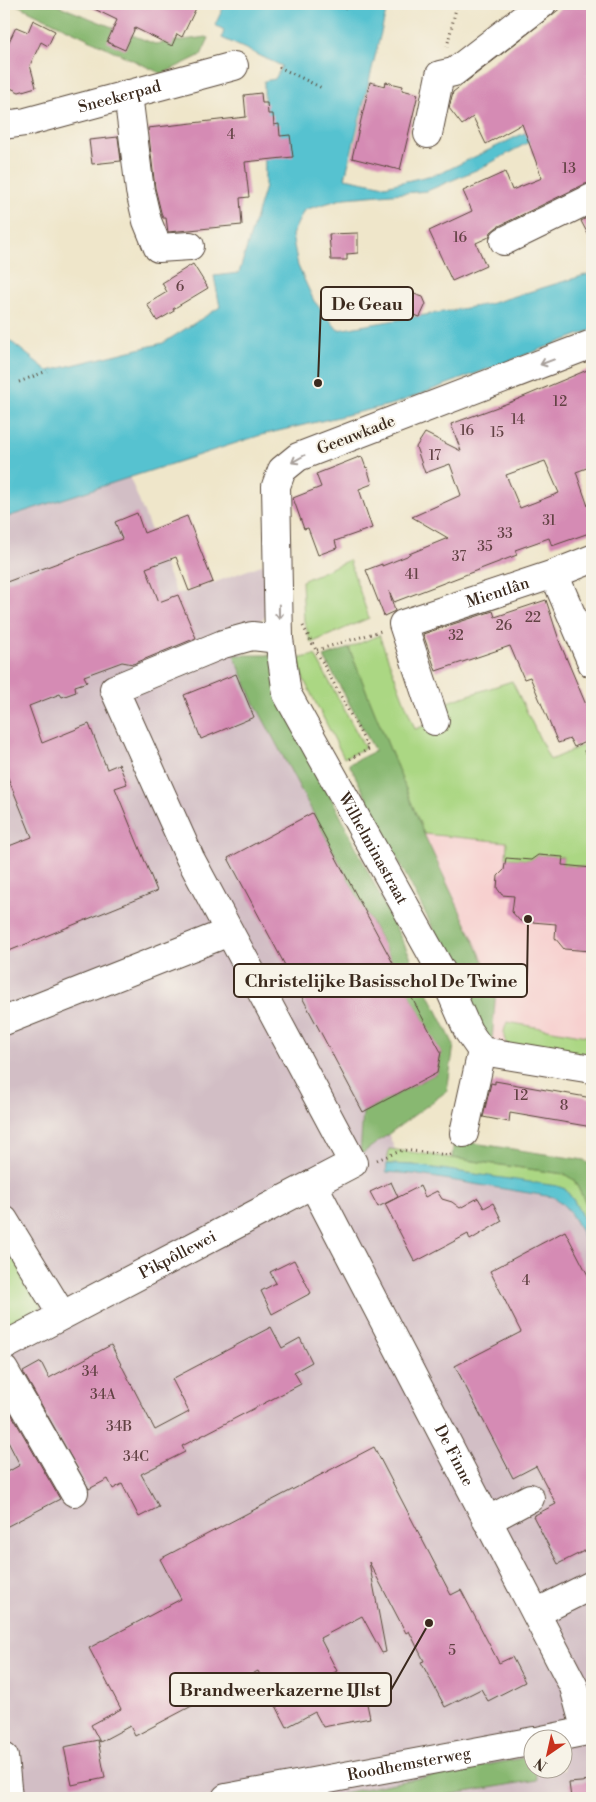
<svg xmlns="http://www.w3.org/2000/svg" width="596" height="1802" viewBox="0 0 596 1802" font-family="'Libre Bodoni',serif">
	<rect width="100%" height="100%" fill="#f7f3e8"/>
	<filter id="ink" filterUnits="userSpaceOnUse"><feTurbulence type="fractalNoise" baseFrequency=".02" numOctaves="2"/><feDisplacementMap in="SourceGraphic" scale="10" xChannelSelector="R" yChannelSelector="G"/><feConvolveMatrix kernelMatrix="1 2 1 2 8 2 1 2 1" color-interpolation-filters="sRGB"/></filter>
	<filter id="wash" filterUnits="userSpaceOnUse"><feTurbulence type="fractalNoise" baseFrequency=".0096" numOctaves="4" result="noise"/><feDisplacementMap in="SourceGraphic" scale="20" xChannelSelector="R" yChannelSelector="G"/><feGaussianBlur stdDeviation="1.12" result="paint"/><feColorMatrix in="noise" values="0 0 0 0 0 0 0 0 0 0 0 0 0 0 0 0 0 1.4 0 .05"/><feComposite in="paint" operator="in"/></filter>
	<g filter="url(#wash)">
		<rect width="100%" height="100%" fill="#efe6ca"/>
		<path fill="#f7d0cf" d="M424,834L592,850V1060L492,1042Z"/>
		<path fill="#d2bec5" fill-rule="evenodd" d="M126,468L176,593L189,592L264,564L267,615L258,622L236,633L248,667L447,1046L442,1083L382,1120L404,1169L559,1194L592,1247V1798H4V508ZM534,1740H564V1770H534Z"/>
		<g fill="#abd783" stroke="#738050">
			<path d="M349,560L369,618L311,643L304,621L302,581Z"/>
			<path d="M379,635L415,729L446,718L441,704L512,681L550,760L591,742L592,868L562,865L563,857L538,855L531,860L506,858L507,842L424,834L349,648Z"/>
			<path d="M315,655L365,748L344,758L304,680L297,659Z"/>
			<path d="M507,1022L592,1037V1060L509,1047C502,1038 503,1032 507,1022Z"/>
			<path d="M389,1149L564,1174L574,1180L592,1215V1235L574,1201L565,1189L413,1165L387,1164Z"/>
			<path d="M4,1236L41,1304L39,1313L4,1332Z"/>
		</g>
		<g fill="#88b871" stroke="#627148">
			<path d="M15,4H54L155,44L206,37L209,38L201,55L162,74Z"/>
			<path d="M349,648L424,834L496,988L492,1042L479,1038L456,973L349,764L375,751L324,657Z"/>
			<path d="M234,655H275L282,698L454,1045L447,1091L360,1155L363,1112L437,1073L441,1053L253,700Z"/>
			<path d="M454,1140L584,1160L589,1164L592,1169V1215L574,1180L564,1174L452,1158Z"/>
			<path d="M533,1756L534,1770H536L537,1780L429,1798H343V1793Z"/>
		</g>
		<g fill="#56c2d0" stroke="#487677">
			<path d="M225,4H388L345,178L385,186L441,173L537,127L540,136L483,167L427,191L345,198L304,210L292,235L298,266L314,301L338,330L489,304L592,273V330L394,404L261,435L4,518V336L48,371L163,343L220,307L214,276L239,273L265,187L264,81L275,79L282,66L222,38L224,30L215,25Z"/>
			<path d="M387,1164L413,1165L557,1186L565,1189L574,1201L592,1235V1255C582,1236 573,1208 553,1197L413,1174L386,1172Z"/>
		</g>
		<g id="blocks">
			<g fill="#d58bb4" fill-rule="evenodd">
				<path d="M84,4H198L182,37L177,34L172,46L135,28L125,50L107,42L117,20Z"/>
				<path d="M566,4H592V183L585,184L497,227L491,232L489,237L476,243L486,266L452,281L429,231L472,211L463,191L505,172L512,190L542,178L522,124L486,144L473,117L462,125L449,108L453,92Z"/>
				<path d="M33,20L55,31L48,46L41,42L30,65L36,87L19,92L4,85V52L16,27L28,32Z"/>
				<path d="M370,82L385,86L386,82L403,86L402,90L418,94L400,170L352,158Z"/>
				<path d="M261,93L262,103H267L268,114H273L274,125L279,124L280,136L290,135L293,157L245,162L249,197L240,198L242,225L168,232L166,218H163L162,216L155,188L148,128L246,117L244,95Z"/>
				<path d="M118,137L121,161L92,164L89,140Z"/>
				<path d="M592,215V242L581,221Z"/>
				<path d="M358,233V253L347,254V260H331L329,234Z"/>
				<path d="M193,264L208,288L173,309L174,311L157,321L147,304L167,292L162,283Z"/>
				<path d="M414,294L423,297L426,304L420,317L403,311L408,297Z"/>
				<path d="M592,368V466L576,472L589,509L592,508V532L552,546L549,538L515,550L517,555L394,602L389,591L395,611L384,616L366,570L382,564V566L407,556L409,554L448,538L412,517L461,495L450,464L425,473L416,447L425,433L461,451L451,424L511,402ZM545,461L559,493L520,508L506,475Z"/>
				<path d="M359,457V458L362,457L366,468L367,467L372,484L359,489L372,528L335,541L337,548L318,555L308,528L304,529L293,498L321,487L316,474Z"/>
				<path d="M137,513L144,533L187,516L213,582L189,591L176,557L146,568L159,602L178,595L196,638L133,664L122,662L84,676L87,682L75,686L76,692L62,697L60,694L29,706L42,743L89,724L107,769L119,764L127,784L115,788L157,891L4,953V848L32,837L4,768V583L122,539L115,522Z"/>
				<path d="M546,600L560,643L592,719V739L574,747L570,739L558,743L530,677L524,679L510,646L436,671L423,634L493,611L495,617Z"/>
				<path d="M236,674L254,717L201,739L184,695Z"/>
				<path d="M312,813L441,1052L437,1073L363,1112L228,858Z"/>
				<path d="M538,855L563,857L562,865L592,868V951L564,949L555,938L556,924L520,921L512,912L514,896L502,895L497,888L498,876L504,870L506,858L531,860Z"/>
				<path d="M495,1081L592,1098V1127L510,1113L509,1122L483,1117L491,1083L495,1084Z"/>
				<path d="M391,1182L398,1197L378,1207L370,1192Z"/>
				<path d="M420,1186L425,1197L437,1191L442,1199L452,1202L460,1208L478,1198L484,1208L493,1203L502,1221L470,1240L468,1234L415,1262L385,1204Z"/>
				<path d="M565,1231L592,1283V1547L558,1564L533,1516L556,1504L536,1466L513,1478L455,1366L521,1332L490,1271Z"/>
				<path d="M294,1260L311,1293L272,1314L261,1291L276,1283L270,1272Z"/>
				<path d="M271,1327L282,1348L300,1338L312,1362L294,1372L301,1384L182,1446L185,1452L141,1474L159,1507L139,1517L122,1484L113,1489L108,1479L89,1489L23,1372L41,1362L49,1378L111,1345L155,1430L189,1412L172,1379Z"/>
				<path d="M4,1401L60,1499L4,1528V1474L20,1465L4,1434Z"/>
				<path d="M374,1447L451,1595L461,1590L499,1663L512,1657L525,1682L488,1701L481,1689L445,1707L421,1662L424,1661L409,1631L406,1633L369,1562L386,1652L382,1653L362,1616L320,1638L337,1671L281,1701L363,1685L370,1718L323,1727L315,1712L287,1727L258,1671L135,1736L130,1726L100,1742L91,1725L121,1709L89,1648L181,1599L160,1559Z"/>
				<path d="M98,1740L105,1778L72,1785L64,1747Z"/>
				<path d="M592,1781V1798H571L569,1783Z"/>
			</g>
		</g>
	</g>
	<g filter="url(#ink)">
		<use href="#blocks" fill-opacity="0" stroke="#564638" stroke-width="1"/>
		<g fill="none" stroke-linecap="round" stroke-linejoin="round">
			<g stroke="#564638" stroke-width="30">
				<g id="minor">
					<path d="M128,94L140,191L147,221L158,248L190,246"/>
					<path id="s1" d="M4,125L26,122L234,66"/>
					<path d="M428,134L440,75L454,72L542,4"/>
					<path d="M504,241L592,198"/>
					<path id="s2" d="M592,344L298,457L282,470L276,486L279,639L287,694L443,974L468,1031L482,1051L592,1069"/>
					<path d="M554,574L592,663"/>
					<path id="s3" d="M435,721L403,624L554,574L592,559"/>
					<path d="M4,1021L229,932"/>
					<path d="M464,1133L482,1051"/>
					<path id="s4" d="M313,1184L574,1687L586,1731"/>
					<path d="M4,1220L62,1315"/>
					<path id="s5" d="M4,1346L353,1163L190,858L114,689L223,644L252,636L279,639"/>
					<path d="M4,1370L74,1492"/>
					<path d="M487,1521L530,1498"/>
					<path d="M536,1613L592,1585"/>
					<path d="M542,1740L592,1730"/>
					<path d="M4,1757L8,1798"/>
					<path id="s6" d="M226,1798L534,1741"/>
				</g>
			</g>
			<g stroke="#564638" stroke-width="3" stroke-dasharray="1 4" stroke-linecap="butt">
				<path d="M336,4L348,10"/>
				<path d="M447,47L457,4"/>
				<path d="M279,67L322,88"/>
				<path d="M19,382L47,371"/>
				<path d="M4,385H5"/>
				<path d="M303,626L369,749L350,759"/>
				<path d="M317,650L381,631"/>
				<path d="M584,752L592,748"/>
				<path d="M377,1160L403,1150L449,1155L453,1153"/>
			</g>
			<use href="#minor" stroke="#fff" stroke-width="28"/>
		</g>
		<defs><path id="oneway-shaft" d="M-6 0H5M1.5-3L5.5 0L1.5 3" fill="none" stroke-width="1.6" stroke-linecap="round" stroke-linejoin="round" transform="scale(1.25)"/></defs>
		<g stroke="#a79f9a">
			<use href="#oneway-shaft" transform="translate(547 362) rotate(159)"/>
			<use href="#oneway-shaft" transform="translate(298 459) rotate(150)"/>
			<use href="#oneway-shaft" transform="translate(279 612) rotate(89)"/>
		</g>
	</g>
	<g text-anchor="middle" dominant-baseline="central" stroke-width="4" stroke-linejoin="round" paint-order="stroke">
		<g font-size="14" fill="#624244">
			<text x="231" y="135">4</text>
			<text x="569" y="169">13</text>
			<text x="460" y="238">16</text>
			<text x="180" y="287">6</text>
			<text x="560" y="402">12</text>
			<text x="518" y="420">14</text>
			<text x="467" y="431">16</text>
			<text x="497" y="433">15</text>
			<text x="435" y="456">17</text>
			<text x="549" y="521">31</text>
			<text x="505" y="534">33</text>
			<text x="485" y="547">35</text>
			<text x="459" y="557">37</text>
			<text x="412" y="575">41</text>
			<text x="533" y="618">22</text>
			<text x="504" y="626">26</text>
			<text x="456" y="636">32</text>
			<text x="521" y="1096">12</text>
			<text x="564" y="1106">8</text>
			<text x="526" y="1281">4</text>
			<text x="90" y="1372">34</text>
			<text x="103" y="1395">34A</text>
			<text x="119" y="1427">34B</text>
			<text x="136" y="1457">34C</text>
			<text x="452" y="1651">5</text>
		</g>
		<g font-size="16" fill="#3b2a1e" stroke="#f7f3e8">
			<text stroke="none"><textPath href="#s1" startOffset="119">Sneekerpad</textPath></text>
			<text transform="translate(356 435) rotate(-21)">Geeuwkade</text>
			<text stroke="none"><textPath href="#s3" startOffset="202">Mientlân</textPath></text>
			<text stroke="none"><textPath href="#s2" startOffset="738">Wilhelminastraat</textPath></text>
			<text stroke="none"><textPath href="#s5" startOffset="196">Pikpôllewei</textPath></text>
			<text stroke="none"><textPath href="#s4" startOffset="306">De Finne</textPath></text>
			<text stroke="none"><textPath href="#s6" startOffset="186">Roodhemsterweg</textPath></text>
		</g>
	</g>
	<path fill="none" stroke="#3b2a1e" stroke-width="2" d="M318 383L321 303M528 919L527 981M429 1623L391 1690"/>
	<g fill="#3b2a1e" stroke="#f7f3e8" stroke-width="2">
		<circle cx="318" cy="383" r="5"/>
		<circle cx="528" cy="919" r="5"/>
		<circle cx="429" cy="1623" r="5"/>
	</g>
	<g fill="#f7f3e8" stroke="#3b2a1e" stroke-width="2">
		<rect x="321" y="287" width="92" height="33" rx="5"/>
		<rect x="234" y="964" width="293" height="33" rx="5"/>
		<rect x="170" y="1673" width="221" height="33" rx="5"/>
	</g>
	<g font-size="18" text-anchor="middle" font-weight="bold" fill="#3b2a1e">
		<text x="367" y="310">De Geau</text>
		<text x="381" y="987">Christelijke Basisschol De Twine</text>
		<text x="280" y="1696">Brandweerkazerne IJlst</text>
	</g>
	<rect width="596" height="1802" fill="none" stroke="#f7f3e8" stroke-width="20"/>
	<g transform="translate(548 1754) rotate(214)"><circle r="24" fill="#f7f3e8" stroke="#aca397"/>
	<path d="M0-4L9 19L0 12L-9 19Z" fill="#c8321e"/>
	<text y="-8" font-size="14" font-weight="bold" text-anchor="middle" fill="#3b2a1e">N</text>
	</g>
</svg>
